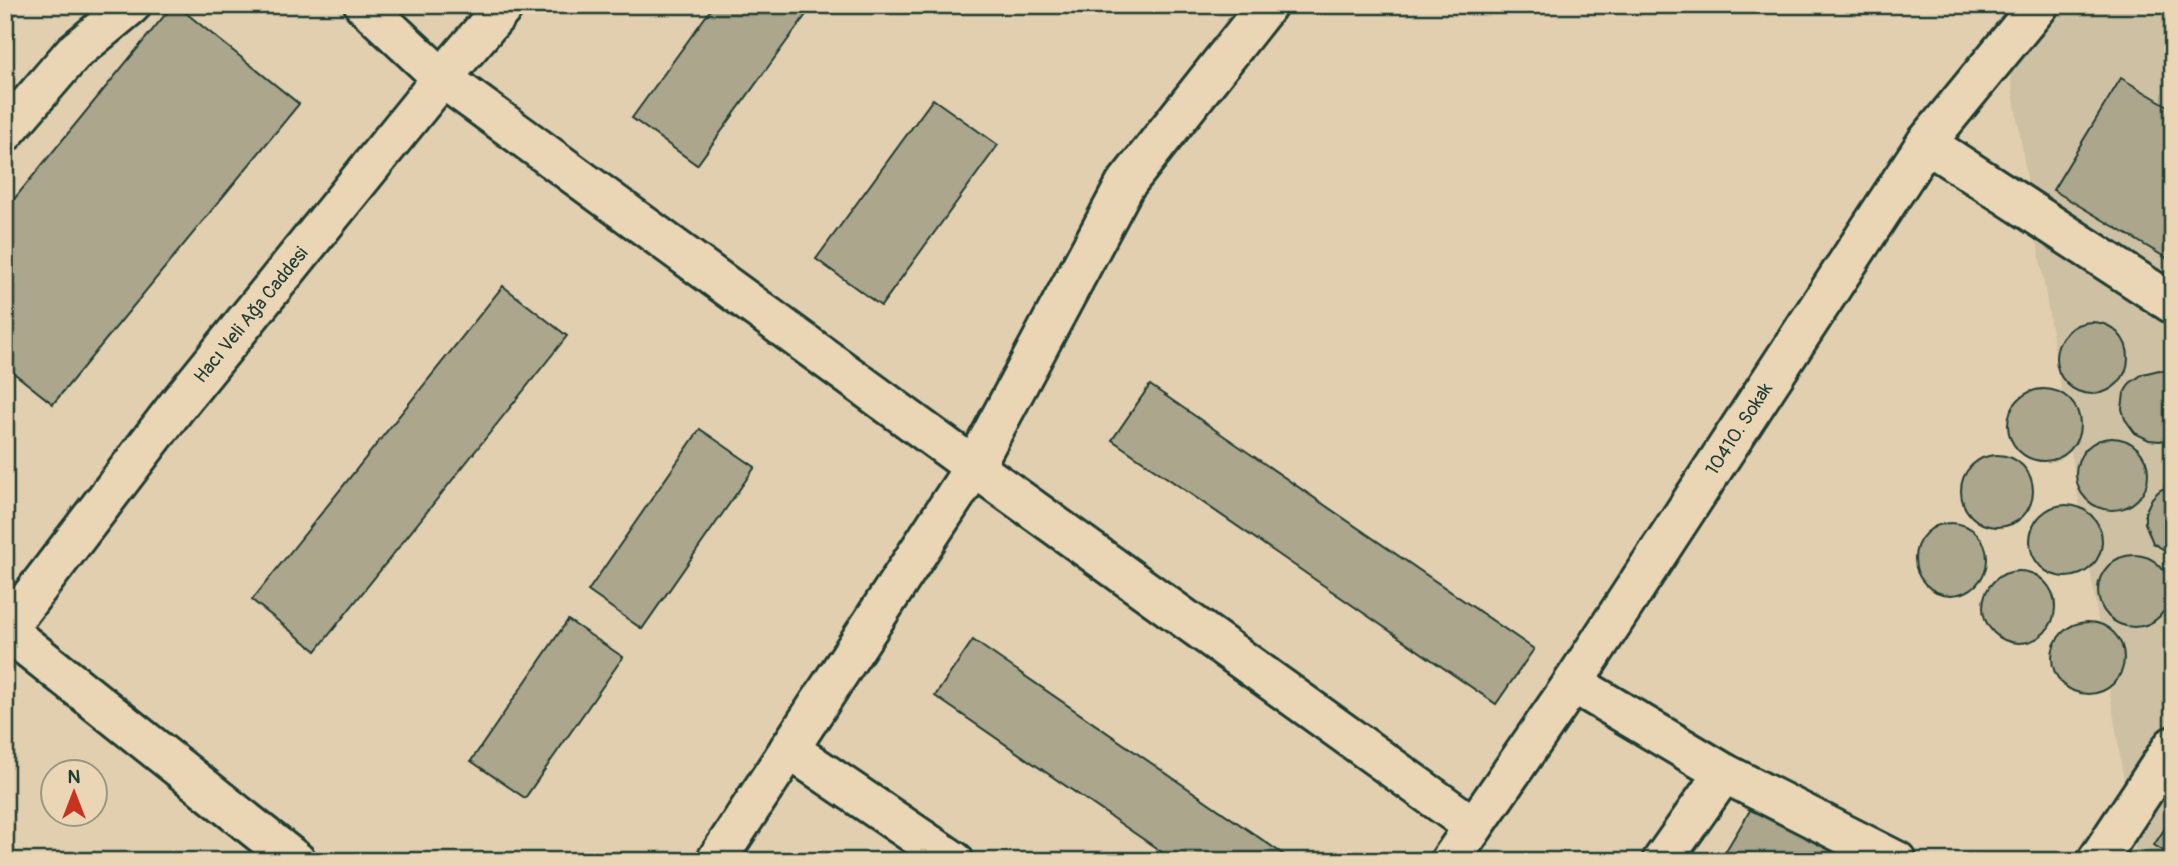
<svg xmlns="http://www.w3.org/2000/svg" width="2178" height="866" viewBox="0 0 2178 866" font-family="Pangolin,sans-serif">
	<rect width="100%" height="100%" fill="#e2cfaf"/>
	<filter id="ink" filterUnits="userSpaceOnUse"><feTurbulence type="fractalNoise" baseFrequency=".0143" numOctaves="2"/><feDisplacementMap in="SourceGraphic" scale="14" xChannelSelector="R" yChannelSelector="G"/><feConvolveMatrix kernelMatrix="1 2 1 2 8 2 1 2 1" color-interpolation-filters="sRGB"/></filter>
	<g filter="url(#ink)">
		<path fill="#cec0a2" d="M1999,5H2173V861H2137Z"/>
		<g fill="#aba68c" stroke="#1f3d34" stroke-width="2">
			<path d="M173,5H176L299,104L53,404L5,366V210Z"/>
			<path d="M714,5H813L697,165L632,118Z"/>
			<path d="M2121,78L2173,109V262L2053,190Z"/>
			<path d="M933,99L998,145L881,306L816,259Z"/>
			<path d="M503,286L567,336L316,651L252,600Z"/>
			<circle cx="2092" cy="358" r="36"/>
			<path d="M2159,370L2173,373V438L2160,441L2149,440L2135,433L2125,419L2122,409L2124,393L2130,383L2143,374Z"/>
			<path d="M1150,385L1534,649L1496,704L1112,440Z"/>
			<circle cx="2044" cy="425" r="36"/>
			<path d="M700,429L755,467L642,629L588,591Z"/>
			<circle cx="2112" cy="474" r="36"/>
			<circle cx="1997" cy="491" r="36"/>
			<path d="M2173,485V555L2153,543L2145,523V513L2152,498L2160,490Z"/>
			<circle cx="2066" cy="541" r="36"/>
			<circle cx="1951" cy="559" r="36"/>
			<circle cx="2134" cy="591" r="36"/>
			<circle cx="2019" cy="607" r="36"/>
			<path d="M568,620L623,657L525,798L471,761Z"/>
			<circle cx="2088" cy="658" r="36"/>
			<path d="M973,640L1293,861H1175L935,696Z"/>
			<path d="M1758,797L1853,847L1846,861L1721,859Z"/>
			<path d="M2173,816V857L2154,845Z"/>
		</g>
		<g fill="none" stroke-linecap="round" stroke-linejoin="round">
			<g stroke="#1f3d34" stroke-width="44">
				<g id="minor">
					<path d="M364,5L442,78L974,467L1473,826"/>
					<path d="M5,132L73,53L131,5"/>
					<path d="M1926,143L2173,304"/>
					<path d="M6,630L296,861"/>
					<path d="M5,631L176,407L442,78L505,5"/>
					<path d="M1573,683L1724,773"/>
					<path d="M789,749L954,861"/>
					<path d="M716,861L974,467L1125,185L1267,5"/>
					<path d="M1450,861L1573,683L1926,143L2039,5"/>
					<path d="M1662,861L1724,773L1897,861"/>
					<path d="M2097,861L2173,746"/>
				</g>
			</g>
			<use href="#minor" stroke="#ead5b4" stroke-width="38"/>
		</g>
	</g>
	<g text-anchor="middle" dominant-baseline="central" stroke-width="6" stroke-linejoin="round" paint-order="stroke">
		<g font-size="19" fill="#1f3d34" stroke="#ead5b4">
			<text transform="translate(251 315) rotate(-51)">Hacı Veli Ağa Caddesi</text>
			<text transform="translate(1739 429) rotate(-57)">10410. Sokak</text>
		</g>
	</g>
	<rect width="2178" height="866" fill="none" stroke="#ead5b4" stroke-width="28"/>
	<rect x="14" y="14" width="2150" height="838" fill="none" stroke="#1f3d34" stroke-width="2.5" filter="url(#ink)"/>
	<g transform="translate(74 793)"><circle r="33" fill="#ead5b4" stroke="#999881" stroke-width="2"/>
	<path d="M0-5L12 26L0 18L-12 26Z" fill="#c8321e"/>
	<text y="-10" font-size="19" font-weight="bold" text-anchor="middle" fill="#1f3d34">N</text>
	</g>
</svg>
